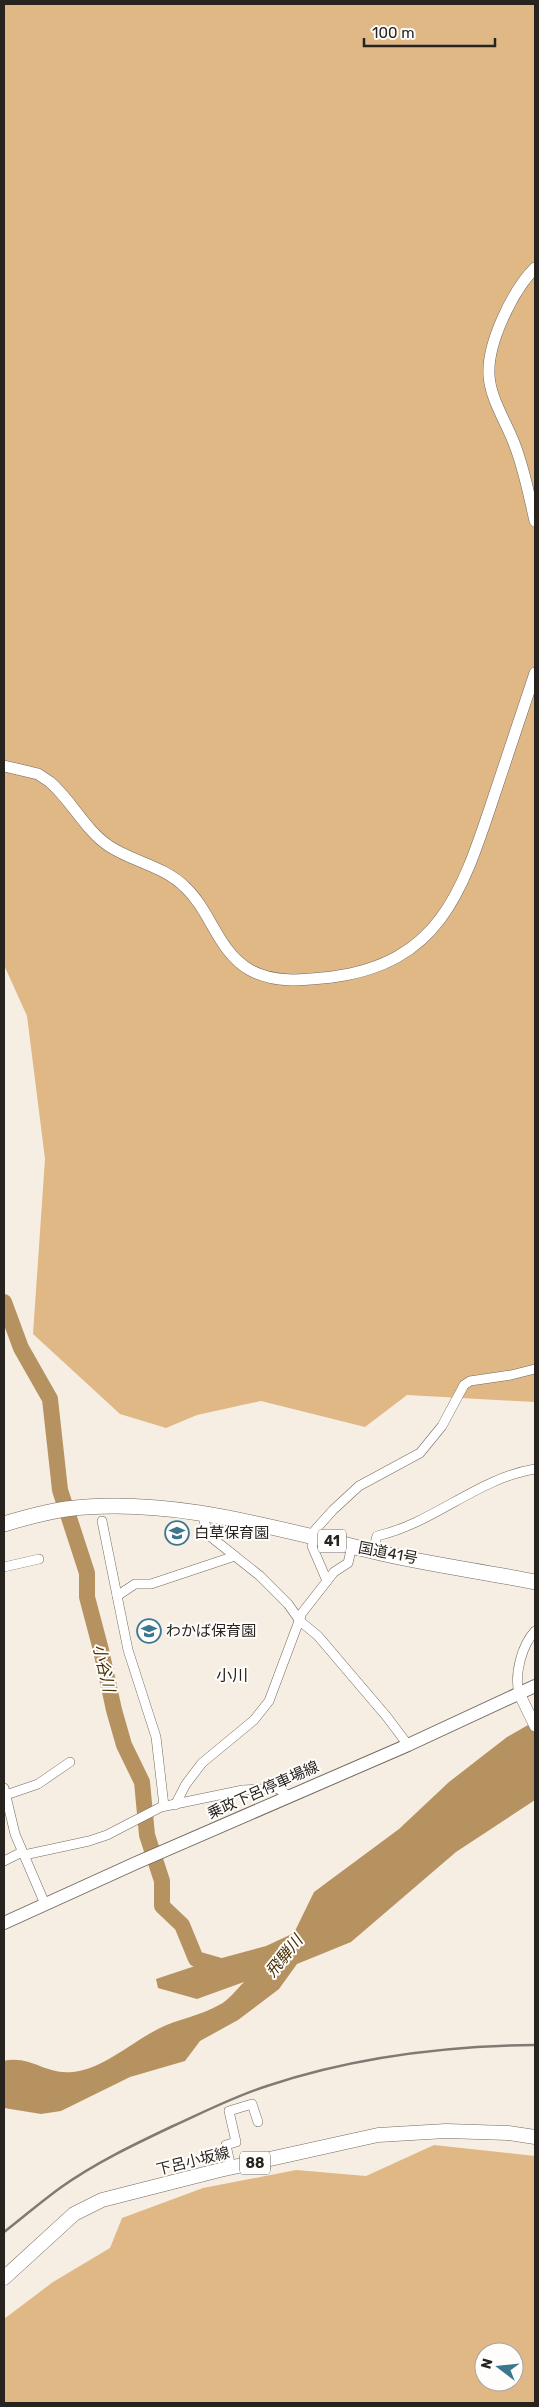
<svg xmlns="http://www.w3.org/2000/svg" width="539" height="2407" viewBox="0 0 539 2407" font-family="Rubik,'Noto Sans JP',sans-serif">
	<rect width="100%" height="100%" fill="#f7eee3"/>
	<g fill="#dfb886" fill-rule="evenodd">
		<path d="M4,4H535V1402L407,1395L365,1427L261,1401L197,1415L166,1428L120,1414L33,1334L45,1159L27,1016L4,965Z"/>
		<path d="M434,2145L535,2156V2403H4V2319L53,2282L110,2248L122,2218L203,2188L296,2170L366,2176ZM484,2352H514V2382H484Z"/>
	</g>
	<path fill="#b79261" d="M535,1721V1800L456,1852L351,1942L297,1964L279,1989L238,2020L200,2041L185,2061L130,2077L61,2111L41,2114L4,2108V2061C32,2055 44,2075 73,2072C103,2069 132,2042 158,2029C177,2019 200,2016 219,2005C228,2001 237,1989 244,1982L197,1999L158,1988L156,1979L207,1962L266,1946L294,1933L314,1892L399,1829L449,1782L507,1737Z"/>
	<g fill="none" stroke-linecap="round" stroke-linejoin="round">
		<path stroke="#b79261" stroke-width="16" d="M4,1302L21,1348L50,1399L60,1490L87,1573V1597L101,1650L114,1710L124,1745L142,1782L147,1835L162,1881V1906L182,1925L196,1959L227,1968"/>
		<g stroke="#726a60" stroke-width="10">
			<g id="minor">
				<path d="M205,1515L204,1522L211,1537L260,1576L288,1604L300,1621L318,1636L387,1717L408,1745"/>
				<path d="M102,1521L128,1650L156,1737L164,1806"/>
				<path d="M315,1530L333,1510L359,1486L420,1453L442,1426L464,1385L470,1381L511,1375L535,1369"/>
				<path d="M312,1546L327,1581"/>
				<path d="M373,1551L377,1536C434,1523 478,1478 535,1469"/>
				<path d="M4,1567L39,1559"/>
				<path d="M117,1596L135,1584H151L235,1556"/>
				<path d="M519,1693C514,1674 522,1645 535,1631"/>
				<path d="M4,1788L15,1834L45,1904"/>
				<path d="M6,1795L38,1784L70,1762"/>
				<path d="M175,1805L186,1784L202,1763L254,1720L269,1701L302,1613L334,1572L348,1563L352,1546"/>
				<path d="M24,1855L89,1841L107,1835L161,1807L243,1790L277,1788L289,1796"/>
				<path d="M4,1861L22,1852"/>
				<path d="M231,2168L226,2145L236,2142L229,2111L252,2104L258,2122"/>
			</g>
		</g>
		<g stroke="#726a60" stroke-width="12">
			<g id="tertiary">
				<path d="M535,268C513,290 487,343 489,375C490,398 506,422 514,443C524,468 529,495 535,521"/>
				<path d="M4,766L38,774L50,782C72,801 85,830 109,846C133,862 164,866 185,887C211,911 218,952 250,970C276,984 304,980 332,977C439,963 462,892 492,802C506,759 521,716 535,673"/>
				<path d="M519,1693L535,1726"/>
			</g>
		</g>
		<g stroke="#726a60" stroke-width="14">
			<path id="secondary" d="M4,1923L136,1863L408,1745L535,1686"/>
		</g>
		<g stroke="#726a60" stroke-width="15">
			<path id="primary" d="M4,2278L74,2214L102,2200L220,2170L378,2135L446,2131L508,2133L535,2137"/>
		</g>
		<g stroke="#726a60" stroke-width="16">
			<path id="trunk" d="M4,1524C24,1518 45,1512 66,1509C168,1496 273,1528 372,1551C425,1564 481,1571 535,1582"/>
		</g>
		<use href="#minor" stroke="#fff" stroke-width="9"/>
		<use href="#tertiary" stroke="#fff" stroke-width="11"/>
		<use href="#secondary" stroke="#fff" stroke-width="12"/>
		<use href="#primary" stroke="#fff" stroke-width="14"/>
		<use href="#trunk" stroke="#fff" stroke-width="15"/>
		<path stroke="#7f7a73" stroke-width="2.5" d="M4,2232C23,2217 41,2202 60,2188C95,2163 135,2144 173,2126C204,2112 235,2096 267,2086C354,2057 444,2046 535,2045"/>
	</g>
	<defs>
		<g id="school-ring" transform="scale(1.25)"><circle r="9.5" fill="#fffdfb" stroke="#3b788f" stroke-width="1.5"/><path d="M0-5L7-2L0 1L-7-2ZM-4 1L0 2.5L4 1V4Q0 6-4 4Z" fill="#3b788f"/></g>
	</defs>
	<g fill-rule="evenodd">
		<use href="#school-ring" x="177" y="1533"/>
		<use href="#school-ring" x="149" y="1631"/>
	</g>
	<g text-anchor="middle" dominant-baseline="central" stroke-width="4" stroke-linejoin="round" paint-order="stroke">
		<g fill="#fffdfb" stroke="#686562" stroke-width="1">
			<rect x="318" y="1529.5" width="28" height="23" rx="4"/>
			<rect x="240" y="2151.5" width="30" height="23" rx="4"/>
		</g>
		<g font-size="14" font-weight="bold" fill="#272420">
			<text x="332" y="1541">41</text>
			<text x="255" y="2163">88</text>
		</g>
		<g font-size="15" fill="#272420" stroke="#fffdfb" text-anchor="start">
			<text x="194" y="1533">白草保育園</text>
			<text x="166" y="1631">わかば保育園</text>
		</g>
		<g font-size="15" fill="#272420" stroke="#fffdfb">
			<text transform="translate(388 1553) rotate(11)">国道41号</text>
			<text transform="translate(263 1790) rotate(-24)">乗政下呂停車場線</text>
			<text transform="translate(193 2161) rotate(-14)">下呂小坂線</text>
		</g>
		<g font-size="16" font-style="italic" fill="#452c01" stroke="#fffdfb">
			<text transform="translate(104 1668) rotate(77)">小谷川</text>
			<text transform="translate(284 1956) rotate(-51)">飛騨川</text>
		</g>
		<g font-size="16" fill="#272420" stroke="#fffdfb">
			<text x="232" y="1675">小川</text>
		</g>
	</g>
	<rect width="539" height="2407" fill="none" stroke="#272420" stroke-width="10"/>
	<g transform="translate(499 2367) rotate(286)"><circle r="24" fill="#fffdfb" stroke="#a9a6a3"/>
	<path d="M0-4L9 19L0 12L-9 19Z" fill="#3b788f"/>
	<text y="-8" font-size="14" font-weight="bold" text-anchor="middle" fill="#272420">N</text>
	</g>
	<path d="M364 38v8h131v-8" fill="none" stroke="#272420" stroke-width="2.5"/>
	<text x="372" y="38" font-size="15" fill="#272420" stroke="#fffdfb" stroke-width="4" paint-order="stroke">100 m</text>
</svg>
